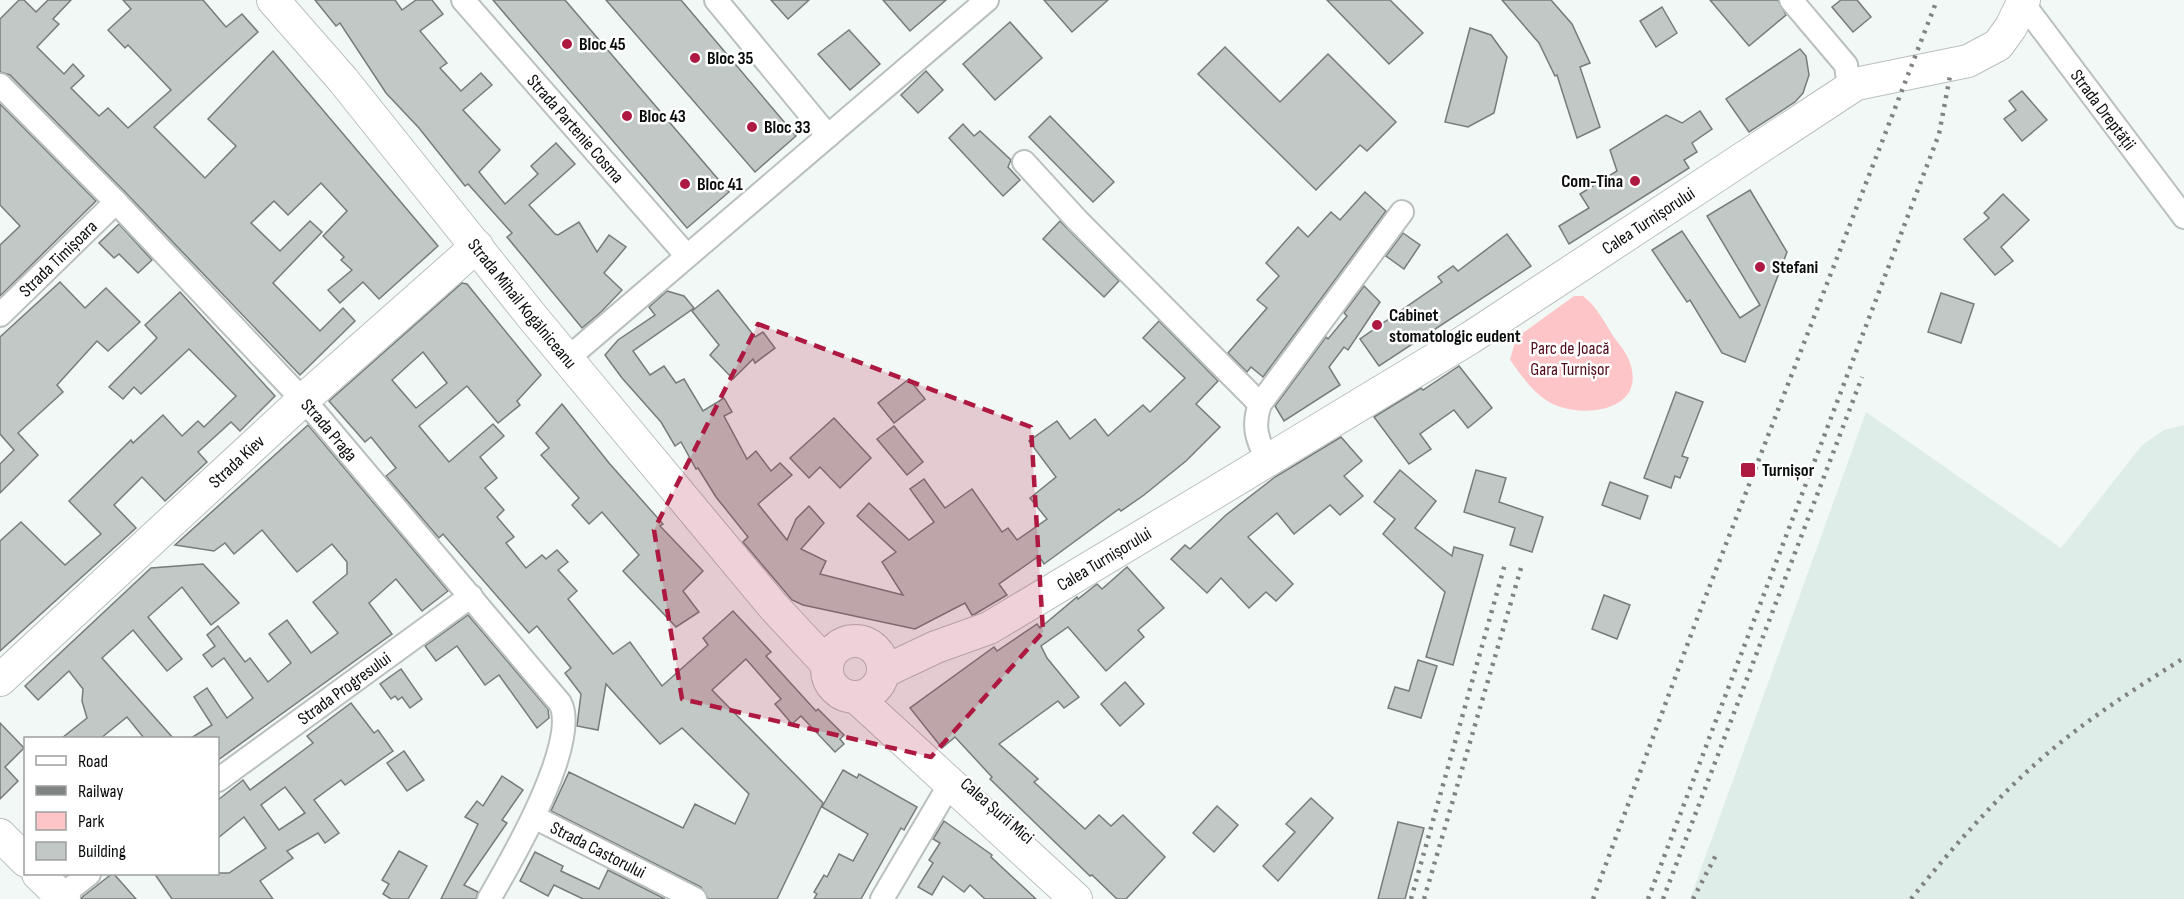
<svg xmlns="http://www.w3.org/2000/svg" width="2184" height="899" viewBox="0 0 2184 899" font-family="'Sofia Sans Condensed',sans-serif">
	<rect width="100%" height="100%" fill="#f1f8f5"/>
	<path fill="#dfede8" d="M1866,412L2061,548L2142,445L2164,430L2184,425V899H1690Z"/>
	<path fill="#fec5c9" d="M1574,296H1583C1596,306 1604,321 1613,336C1619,344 1627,353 1630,363C1647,412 1581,419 1551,403C1533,393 1522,376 1510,360L1516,338Z"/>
	<g fill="#c1c8c5" stroke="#777c7a" stroke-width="1.5" fill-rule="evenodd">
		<path d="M19,0H24L36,12L48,0H71L53,19L59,24L37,47L64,74L73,64L84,76L71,88L99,116L108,108L128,128L171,90L128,45L125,48L108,30L131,9L123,0H203L226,27L242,14L258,32L154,127L205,178L236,146L208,119L273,51L438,246L379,299L363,282L340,303L328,290L352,270L341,260L344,257L323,236L347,211L321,183L288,215L274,201L251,223L280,251L310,221L322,232L273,283L320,331L343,308L355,321L300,375L126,193L10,75L0,72V19Z"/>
		<path d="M315,0H395L402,10L416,0H432L443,14L420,31L447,63L440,68L461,91L481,73L492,85L463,110L500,150L479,172L505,204L538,174L531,166L556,143L575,164L529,205L555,234L558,235L579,222L597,252L609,235L626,247L604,273L622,290L601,312L582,328L507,237L512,233L468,184L465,186L419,128L386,93L340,23L336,26Z"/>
		<path d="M493,0H565L729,192L687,228Z"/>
		<path d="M606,0H681L796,136L755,172Z"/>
		<path d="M771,0H809L788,19Z"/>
		<path d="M883,0H946L910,31Z"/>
		<path d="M1044,0H1108L1072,32Z"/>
		<path d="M1327,0H1390L1423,33L1389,64Z"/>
		<path d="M1502,0H1551L1572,24L1590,63L1580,67L1600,127L1577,138L1557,75L1555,76L1539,43Z"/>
		<path d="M1710,0H1778L1786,15L1749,46Z"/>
		<path d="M1841,0H1857L1871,17L1853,32L1832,7Z"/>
		<path d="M1662,7L1677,33L1656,47L1640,21Z"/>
		<path d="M1010,22L1042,58L995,100L963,64Z"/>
		<path d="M1470,28L1491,35L1507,57L1494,113L1468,127L1445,122Z"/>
		<path d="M849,30L880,64L850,90L818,54Z"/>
		<path d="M1225,47L1280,102L1328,54L1396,122L1367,151L1360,145L1316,190L1198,74Z"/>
		<path d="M1800,49L1806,56L1809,75L1803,93L1795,102L1749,132L1726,99Z"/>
		<path d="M926,71L943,90L918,113L901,95Z"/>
		<path d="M2022,91L2047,120L2022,141L2004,119L2016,110L2009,101Z"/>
		<path d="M0,104L96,201L0,296V245L20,226L0,205Z"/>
		<path d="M1700,111L1712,129L1692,143L1697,152L1684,160L1689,168L1569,244L1559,226L1589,208L1580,194L1617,171L1610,150L1666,115L1682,123Z"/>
		<path d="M1050,116L1114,182L1093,202L1029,137Z"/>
		<path d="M963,124L974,136L980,131L1011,160L1008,167L1020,180L1003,196L949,138Z"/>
		<path d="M1750,190L1787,252L1745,362L1722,353L1690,300L1687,302L1652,250L1682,231L1740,318L1760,305L1707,216Z"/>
		<path d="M1365,192L1386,211L1263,377L1251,367L1247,372L1228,353L1267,308L1257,300L1279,276L1266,263L1298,227L1308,237L1331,212L1340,220Z"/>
		<path d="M2003,194L2029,220L2001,247L2013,261L1995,275L1964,239L1989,218L1984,213Z"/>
		<path d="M1060,221L1119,281L1104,297L1043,239Z"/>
		<path d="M119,224L152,260L138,273L119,254L114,258L99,243Z"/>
		<path d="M1403,233L1420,245L1404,269L1386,256Z"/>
		<path d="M1507,234L1531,266L1379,366L1360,339L1442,282L1438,277L1453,266L1458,271Z"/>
		<path d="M60,282L85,308L106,288L140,322L108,351L97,341L57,385L63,392L18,433L38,455L0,493V464L14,450L0,434V337Z"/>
		<path d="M462,283L467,284L541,375L517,401L520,405L498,423L467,386L419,426L449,462L493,424L504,436L480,457L497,478L485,488L504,510L497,517L514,537L506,543L526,568L542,555L546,559L557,550L568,562L558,570L577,591L568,599L613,654L630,642L662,686L708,645L703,638L733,611L771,652L766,656L816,711L818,709L844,735L840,739L844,744L835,752L801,716L792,724L775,704L781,699L746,659L712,690L823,803L777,899H708L701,887L551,811L569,772L683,828L695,804L735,824L749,794L682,728L660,744L606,684L598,730L577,726L581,694L565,673L571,668L537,626L529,633L443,534L439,538L386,476L396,468L371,437L365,442L329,401ZM423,352L447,383L416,408L392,380Z"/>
		<path d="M1364,286L1380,302L1348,350L1344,347L1329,367L1340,385L1284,421L1275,406L1326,337L1328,339L1347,316L1344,313Z"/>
		<path d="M718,290L755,337L763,332L775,348L755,363L753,359L733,379L710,355L719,345L692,311Z"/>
		<path d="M667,291L684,296L694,308L633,351L650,375L664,366L676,383L684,379L703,411L724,398L732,412L724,416L747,459L756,451L771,471L780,463L792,475L758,504L787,540L796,519L809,506L824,523L801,549L826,561L820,574L903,595L882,562L896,552L857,516L869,503L909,540L934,522L910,489L924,479L945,508L972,489L1002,532L1008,528L1017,540L1047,519L1030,498L1056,477L1029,441L1057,421L1070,439L1095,419L1108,436L1143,405L1150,412L1185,378L1143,338L1159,321L1218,381L1196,404L1220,427L1186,461L1144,495L1121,511L1119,509L1044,564L1039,556L999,584L1007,595L975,614L972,615L965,603L915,629L803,605L792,600L743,542L748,537L716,497L698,468L696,469L681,442L675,446L661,422L622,378L605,355L618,340L655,315L649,307Z"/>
		<path d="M180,292L275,396L240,431L231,422L198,452L207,462L165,501L142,477L114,505L136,528L0,651V541L21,522L65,565L101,534L69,501L131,440L133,443L163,415L182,436L198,421L204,427L236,396L189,349L141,394L134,387L123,399L109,387L157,338L145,325Z"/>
		<path d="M1941,293L1974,304L1961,343L1928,332Z"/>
		<path d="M1459,366L1492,408L1468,428L1454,410L1420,434L1431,449L1409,464L1374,417L1421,388L1423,390Z"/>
		<path d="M909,379L925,399L894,423L878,403Z"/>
		<path d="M1676,392L1703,402L1682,456L1688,458L1680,478L1675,476L1671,488L1644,478Z"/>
		<path d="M562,404L609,463L663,524L660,526L703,571L683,591L699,612L676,627L623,571L639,555L602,512L589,524L572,505L579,498L541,455L549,448L536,433Z"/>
		<path d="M834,418L871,458L840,488L820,467L809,478L790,458Z"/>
		<path d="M308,425L448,591L422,611L396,579L369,603L392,634L218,760V738H191L212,725L194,697L207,688L227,718L253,698L224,658L212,667L203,655L215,646L207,635L218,626L245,662L250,658L268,682L291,663L269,634L287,620L311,653L338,633L313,602L347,574V562L332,544L297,572L262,530L234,554L225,543L214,551L175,545Z"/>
		<path d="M894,426L923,462L907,475L877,439Z"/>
		<path d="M1341,437L1362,461L1344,476L1363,496L1340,515L1330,505L1294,534L1277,513L1248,537L1293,584L1276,601L1266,592L1249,608L1221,578L1207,593L1171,559L1185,545L1190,549L1226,515L1275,477Z"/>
		<path d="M1400,470L1436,501L1415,528L1452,556L1454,547L1483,555L1453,665L1426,657L1445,592L1383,534L1395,519L1374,502Z"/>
		<path d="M1476,470L1506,478L1499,502L1543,517L1532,552L1510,545L1515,528L1464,512Z"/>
		<path d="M1610,482L1648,496L1640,519L1602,505Z"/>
		<path d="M203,564L239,603L211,625L182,587L148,617L182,659L167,671L133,630L102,658L173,738H144L127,717L101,738H62L87,718L82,701L83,689L69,671L38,700L25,686L151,568Z"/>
		<path d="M1127,567L1164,608L1138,630L1144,637L1106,671L1068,627L1041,646L1047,658L1079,697L1064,708L1058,701L999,744L1038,779L1034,782L1085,829L1099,815L1111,826L1123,815L1165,857L1126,899H1117L1092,875L1090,876L990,779L992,777L955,737L942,748L910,708L994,647L997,651L1037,624L1040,628L1077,597L1078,599L1097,584L1102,589Z"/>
		<path d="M1604,595L1630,605L1617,639L1592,629Z"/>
		<path d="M468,615L548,709L549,718L537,728L499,675L485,685L457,646L436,661L425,646Z"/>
		<path d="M1418,660L1437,666L1421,718L1388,708L1395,687L1409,691Z"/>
		<path d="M401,669L422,699L410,708L402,697L398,700L395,696L391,699L380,684Z"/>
		<path d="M1125,682L1144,704L1120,726L1101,704Z"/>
		<path d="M351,703L374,733L378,730L393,751L345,785L341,780L314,800L339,833L325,843L318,833L287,851L293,858L260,881L273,899H172L154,873H229L266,848L244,817L218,838V800L243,780L250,790L313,743L307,736ZM285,787L305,813L279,830L261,805Z"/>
		<path d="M0,723L24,748L5,767L18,781L0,799Z"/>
		<path d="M404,751L424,780L407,791L387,763Z"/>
		<path d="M843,770L857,778L859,774L917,807L904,830L901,828L861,899H814L817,894L814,892L824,875L827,877L839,854L853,861L868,834L822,807Z"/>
		<path d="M502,776L523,790L502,820L507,823L464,885L478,892L476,899H441L478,824L465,817L477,801L483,806Z"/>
		<path d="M1311,798L1333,818L1278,881L1263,866L1295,832L1286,824Z"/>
		<path d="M1217,806L1238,825L1214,852L1193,833Z"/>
		<path d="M944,821L992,855L991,857L1036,899H985L970,885L964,892L943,876L932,895L918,887L933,863L929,860L940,843L933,839Z"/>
		<path d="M1398,822L1424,828L1405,899H1378Z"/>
		<path d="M399,851L427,866L408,899H391L383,894L389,884L382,880Z"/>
		<path d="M535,852L563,866L561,871L599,889L608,870L665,899H583L554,885L548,896L520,881Z"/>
		<path d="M113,873L136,899H81V898Z"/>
	</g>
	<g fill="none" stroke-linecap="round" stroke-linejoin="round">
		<g stroke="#bac0be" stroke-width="26">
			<g id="street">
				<path id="s1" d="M463,0L687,256"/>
				<path d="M716,0L828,136"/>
				<path d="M1791,0L1846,65L1849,88"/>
				<path id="s2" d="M2022,2L2184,217"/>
				<path id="s3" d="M0,85L116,202L317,415L560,703C581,741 510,863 489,899"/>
				<path d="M1024,162L1078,221L1260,404"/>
				<path id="s4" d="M0,315L116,202"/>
				<path d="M567,359L987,0"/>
				<path d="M1268,461C1257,440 1252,426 1260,404L1402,212"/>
				<path id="s5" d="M218,780L471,596"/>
				<path id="s6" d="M534,817L695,899"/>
				<path d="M57,899L89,874"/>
				<path d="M882,899L944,794"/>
			</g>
		</g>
		<g stroke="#bac0be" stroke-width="34">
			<g id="secondary">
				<path id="s7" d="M273,0L343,80L530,314L773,606L827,664"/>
				<circle cx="855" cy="669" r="28"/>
				<path id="s8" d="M883,672L936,647L989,628L1209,496L1470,338L1856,84L1968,61L1998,45L2011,27L2024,0"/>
				<path id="s9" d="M0,680L303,400L477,246"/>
				<path d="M856,697L1076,899"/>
				<path d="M0,835L26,861"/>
				<path d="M38,874L64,899"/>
			</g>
		</g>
		<use href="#street" stroke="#fff" stroke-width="22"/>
		<use href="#secondary" stroke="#fff" stroke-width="32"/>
		<g stroke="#7f8482" stroke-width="4.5" stroke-dasharray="3 6" stroke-linecap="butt">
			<path d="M1411,899L1505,564"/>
			<path d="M1424,899L1521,568"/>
			<path d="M1593,899L1695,624L1937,0"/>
			<path d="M1648,899L1939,134L1950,76"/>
			<path d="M1663,899L1862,377"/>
			<path d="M1693,899L1716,855"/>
			<path d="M1911,899C1948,853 1988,807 2032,767C2078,725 2131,691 2184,658"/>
		</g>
	</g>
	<path fill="#ad1941" fill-opacity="0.2" stroke="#ad1941" stroke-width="4.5" stroke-dasharray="12 8" stroke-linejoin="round" d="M758,324L1031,427L1043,632L931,757L682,699L654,530Z"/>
	<g fill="#ad1941" stroke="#fff" stroke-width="2">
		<circle cx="567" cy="44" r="6"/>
		<circle cx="695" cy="58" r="6"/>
		<circle cx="627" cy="116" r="6"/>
		<circle cx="752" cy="127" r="6"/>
		<circle cx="1635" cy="181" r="6"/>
		<circle cx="685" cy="184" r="6"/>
		<circle cx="1760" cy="267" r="6"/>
		<circle cx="1377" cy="325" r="6"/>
		<rect x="1740" y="462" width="16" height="16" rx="3"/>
	</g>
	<g text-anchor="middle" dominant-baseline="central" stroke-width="5" stroke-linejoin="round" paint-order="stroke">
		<g font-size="18" font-weight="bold" fill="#0b0d0d" stroke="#fff" text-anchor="start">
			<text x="579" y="44">Bloc 45</text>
			<text x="707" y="58">Bloc 35</text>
			<text x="639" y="116">Bloc 43</text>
			<text x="764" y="127">Bloc 33</text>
			<text x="1623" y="181" text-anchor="end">Com-Tina</text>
			<text x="697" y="184">Bloc 41</text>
			<text x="1772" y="267">Stefani</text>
			<text x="1389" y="315">Cabinet<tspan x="1389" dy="21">stomatologic eudent</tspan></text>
			<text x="1762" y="470">Turnișor</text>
		</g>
		<g font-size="18" fill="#0b0d0d" stroke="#fff">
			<text stroke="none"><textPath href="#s2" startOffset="135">Strada Dreptății</textPath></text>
			<text stroke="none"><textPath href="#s1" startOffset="171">Strada Partenie Cosma</textPath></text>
			<text stroke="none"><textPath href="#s8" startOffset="890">Calea Turnișorului</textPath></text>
			<text stroke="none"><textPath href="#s4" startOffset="81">Strada Timișoara</textPath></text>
			<text stroke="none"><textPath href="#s7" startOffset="393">Strada Mihail Kogălniceanu</textPath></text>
			<text stroke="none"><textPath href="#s3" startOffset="477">Strada Praga</textPath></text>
			<text stroke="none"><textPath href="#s9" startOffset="322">Strada Kiev</textPath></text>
			<text stroke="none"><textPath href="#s8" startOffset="249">Calea Turnișorului</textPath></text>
			<text stroke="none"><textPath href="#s5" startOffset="156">Strada Progresului</textPath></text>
			<text transform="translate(997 811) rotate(41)">Calea Șurii Mici</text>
			<text stroke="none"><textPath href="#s6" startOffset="72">Strada Castorului</textPath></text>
		</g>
		<g font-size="18" fill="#500b1b" stroke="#fff">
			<text x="1570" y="348">Parc de Joacă<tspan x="1570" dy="21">Gara Turnișor</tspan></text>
		</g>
	</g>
	<rect x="24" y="737" width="195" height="138" fill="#ffffff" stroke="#9d9e9e" stroke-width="1.5"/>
	<rect x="36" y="756" width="30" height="9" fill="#ffffff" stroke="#9d9e9e" stroke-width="1.5"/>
	<text x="78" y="767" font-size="18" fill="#0b0d0d">Road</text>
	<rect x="36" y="786" width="30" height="9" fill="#7f8482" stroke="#9d9e9e" stroke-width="1.5"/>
	<text x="78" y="797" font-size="18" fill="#0b0d0d">Railway</text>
	<rect x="36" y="812" width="30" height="18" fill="#fec5c9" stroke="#9d9e9e" stroke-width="1.5"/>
	<text x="78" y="827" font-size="18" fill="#0b0d0d">Park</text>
	<rect x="36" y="842" width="30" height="18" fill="#c1c8c5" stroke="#9d9e9e" stroke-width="1.5"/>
	<text x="78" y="857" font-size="18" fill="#0b0d0d">Building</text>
</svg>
